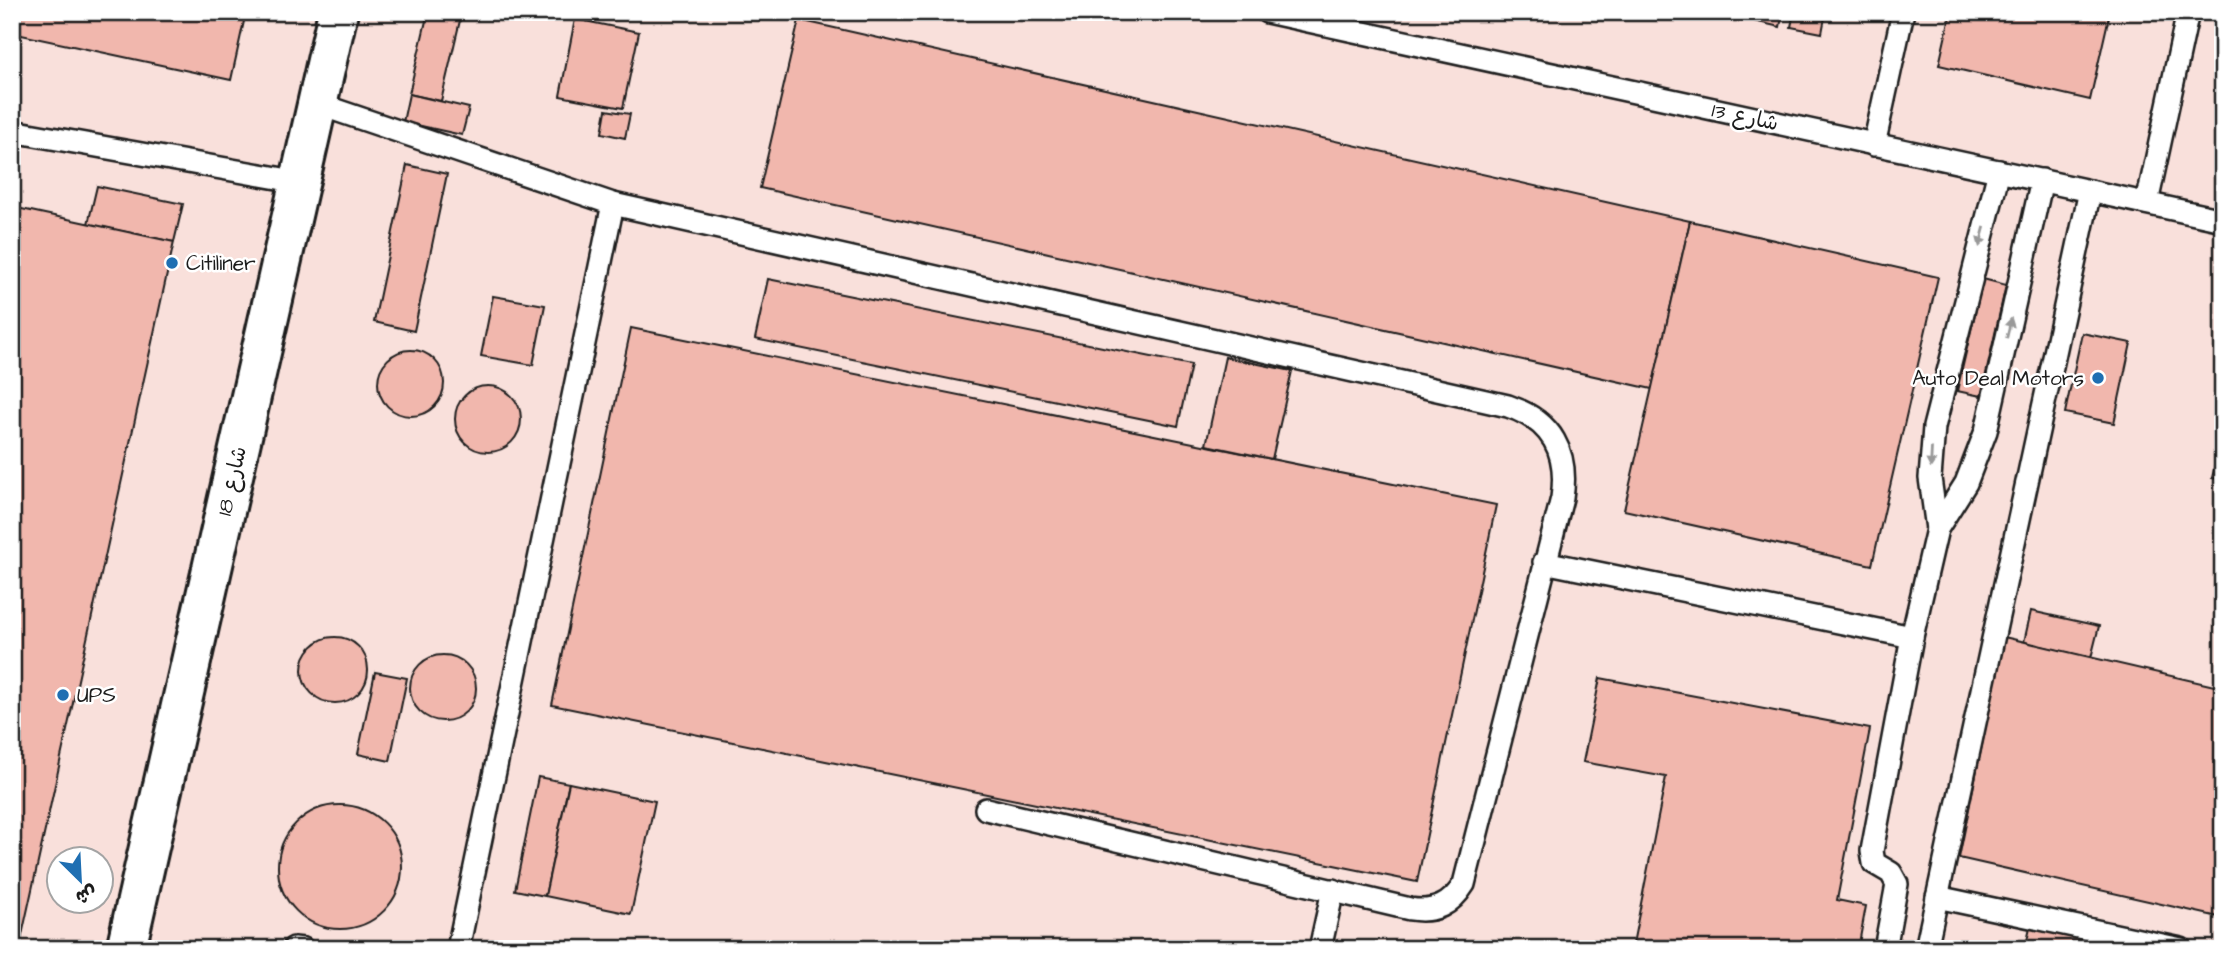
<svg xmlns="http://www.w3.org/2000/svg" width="2235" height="961" viewBox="0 0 2235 961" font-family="'Architects Daughter','Playpen Sans Arabic',sans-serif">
	<rect width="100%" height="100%" fill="#fcf1ef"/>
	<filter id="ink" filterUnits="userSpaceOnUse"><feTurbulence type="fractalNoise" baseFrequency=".0143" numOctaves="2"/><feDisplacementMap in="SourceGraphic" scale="14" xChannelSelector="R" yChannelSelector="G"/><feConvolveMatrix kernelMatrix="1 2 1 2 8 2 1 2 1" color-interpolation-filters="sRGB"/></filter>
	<g filter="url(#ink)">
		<path fill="#f9e0db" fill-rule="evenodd" d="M12,12H2223V949H12ZM60,860H102V902H60Z"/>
		<g fill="#f1b7ad" stroke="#1c1c1c" stroke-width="2">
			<path d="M12,12H246L231,80L12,33Z"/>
			<path d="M428,12H462L441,101L409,94Z"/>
			<path d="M1715,12H1783L1780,27Z"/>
			<path d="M1794,12H1826L1822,33L1791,27Z"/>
			<path d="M1951,12H2110L2090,100L1939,65Z"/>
			<path d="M575,19L639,32L623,108L560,96Z"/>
			<path d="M799,20L1690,221L1652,389L760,188Z"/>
			<path d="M409,94L469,108L462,135L403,122Z"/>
			<path d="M606,110L630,114L625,138L602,133Z"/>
			<path d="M407,165L447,174L414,331L374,322Z"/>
			<path d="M97,186L183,204L174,242L88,224Z"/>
			<path d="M17,208L174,242L19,949H12V231Z"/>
			<path d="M1690,221L1938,277L1872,565L1624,510Z"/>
			<path d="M768,279L1191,365L1178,426L755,339Z"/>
			<path d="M1983,279L2006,285L1981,396L1957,391Z"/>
			<path d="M493,296L545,305L533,365L481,356Z"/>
			<path d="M631,328L1496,505L1417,882L552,705Z"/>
			<path d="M2082,333L2131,343L2114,423L2065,413Z"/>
			<circle cx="411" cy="383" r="33"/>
			<path d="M1225,357L1292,371L1272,459L1206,445Z"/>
			<circle cx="488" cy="419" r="33"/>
			<path d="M2220,445L2223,446V480L2212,478Z"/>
			<path d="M2031,611L2099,626L2091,658L2024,642Z"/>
			<circle cx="335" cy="670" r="33"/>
			<path d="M2004,637L2223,688V918L1959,858Z"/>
			<circle cx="443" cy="688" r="33"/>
			<path d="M375,672L407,678L390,761L358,754Z"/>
			<path d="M1600,678L1870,729L1837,900L1866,906L1858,949H1632L1666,777L1583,762Z"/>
			<path d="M538,777L569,783L545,896L515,890Z"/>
			<path d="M569,783L655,801L631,914L545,896Z"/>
			<circle cx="340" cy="867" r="62"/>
			<path d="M2032,920L2087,933L2083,949H2025Z"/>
		</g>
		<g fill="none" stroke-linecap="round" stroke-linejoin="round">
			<g stroke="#1c1c1c" stroke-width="26">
				<g id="service">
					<path d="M1267,12L2223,220"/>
					<path d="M318,104L613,204L1508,406C1552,421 1569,452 1562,498L1464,884C1451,905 1435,913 1410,909L986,809"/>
					<path d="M12,131L300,182"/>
					<path d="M1874,145L1903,12"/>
					<path d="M2147,203L2188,12"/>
					<path d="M1937,529L1930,478L1934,427L1999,171"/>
					<path d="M1544,562L1912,637"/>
					<path d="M1937,897L2181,949"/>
					<path d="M294,948L303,949"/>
					<path d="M458,949L613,204"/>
					<path d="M1320,949L1333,890"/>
					<path d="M1885,949L1897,884L1891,873L1874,863L1872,851L1912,637L1937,529L1966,483L1986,431L2042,180"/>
					<path d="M1926,949L2090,191"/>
				</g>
			</g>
			<g stroke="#1c1c1c" stroke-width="44">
				<path id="minor" d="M126,949L338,12"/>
			</g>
			<use href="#service" stroke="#fff" stroke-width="21"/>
			<use href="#minor" stroke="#fff" stroke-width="38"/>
		</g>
		<defs><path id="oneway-solid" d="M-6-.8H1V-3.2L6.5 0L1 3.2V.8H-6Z" transform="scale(1.75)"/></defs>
		<g fill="#999">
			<use href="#oneway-solid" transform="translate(1982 237) rotate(105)"/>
			<use href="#oneway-solid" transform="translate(2009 328) rotate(-77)"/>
			<use href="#oneway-solid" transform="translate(1931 458) rotate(93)"/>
		</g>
	</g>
	<g fill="#1f6fb2" stroke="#fff" stroke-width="2.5">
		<circle cx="172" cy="263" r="7"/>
		<circle cx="2098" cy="378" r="7"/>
		<circle cx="63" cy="695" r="7"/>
	</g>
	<g text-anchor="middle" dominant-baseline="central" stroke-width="5" stroke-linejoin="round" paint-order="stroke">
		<g font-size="21" fill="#1c1c1c" stroke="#fff">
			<text transform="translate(1745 117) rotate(12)">شارع 13</text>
			<text transform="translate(232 481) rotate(-77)">شارع 18</text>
		</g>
		<g font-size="21" fill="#1c1c1c" stroke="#fff" text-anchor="start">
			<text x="186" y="263">Citiliner</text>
			<text x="2084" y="378" text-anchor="end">Auto Deal Motors</text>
			<text x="77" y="695">UPS</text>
		</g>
	</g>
	<rect width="2235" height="961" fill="none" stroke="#fff" stroke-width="42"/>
	<rect x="21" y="21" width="2193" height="919" fill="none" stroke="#1c1c1c" stroke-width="2.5" filter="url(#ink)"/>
	<g transform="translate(80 880) rotate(156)"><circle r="33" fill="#ffffff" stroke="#a4a4a4" stroke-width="2"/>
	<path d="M0-5L12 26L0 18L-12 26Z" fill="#1f6fb2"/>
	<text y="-10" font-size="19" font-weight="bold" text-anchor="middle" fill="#1c1c1c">ش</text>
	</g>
</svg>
